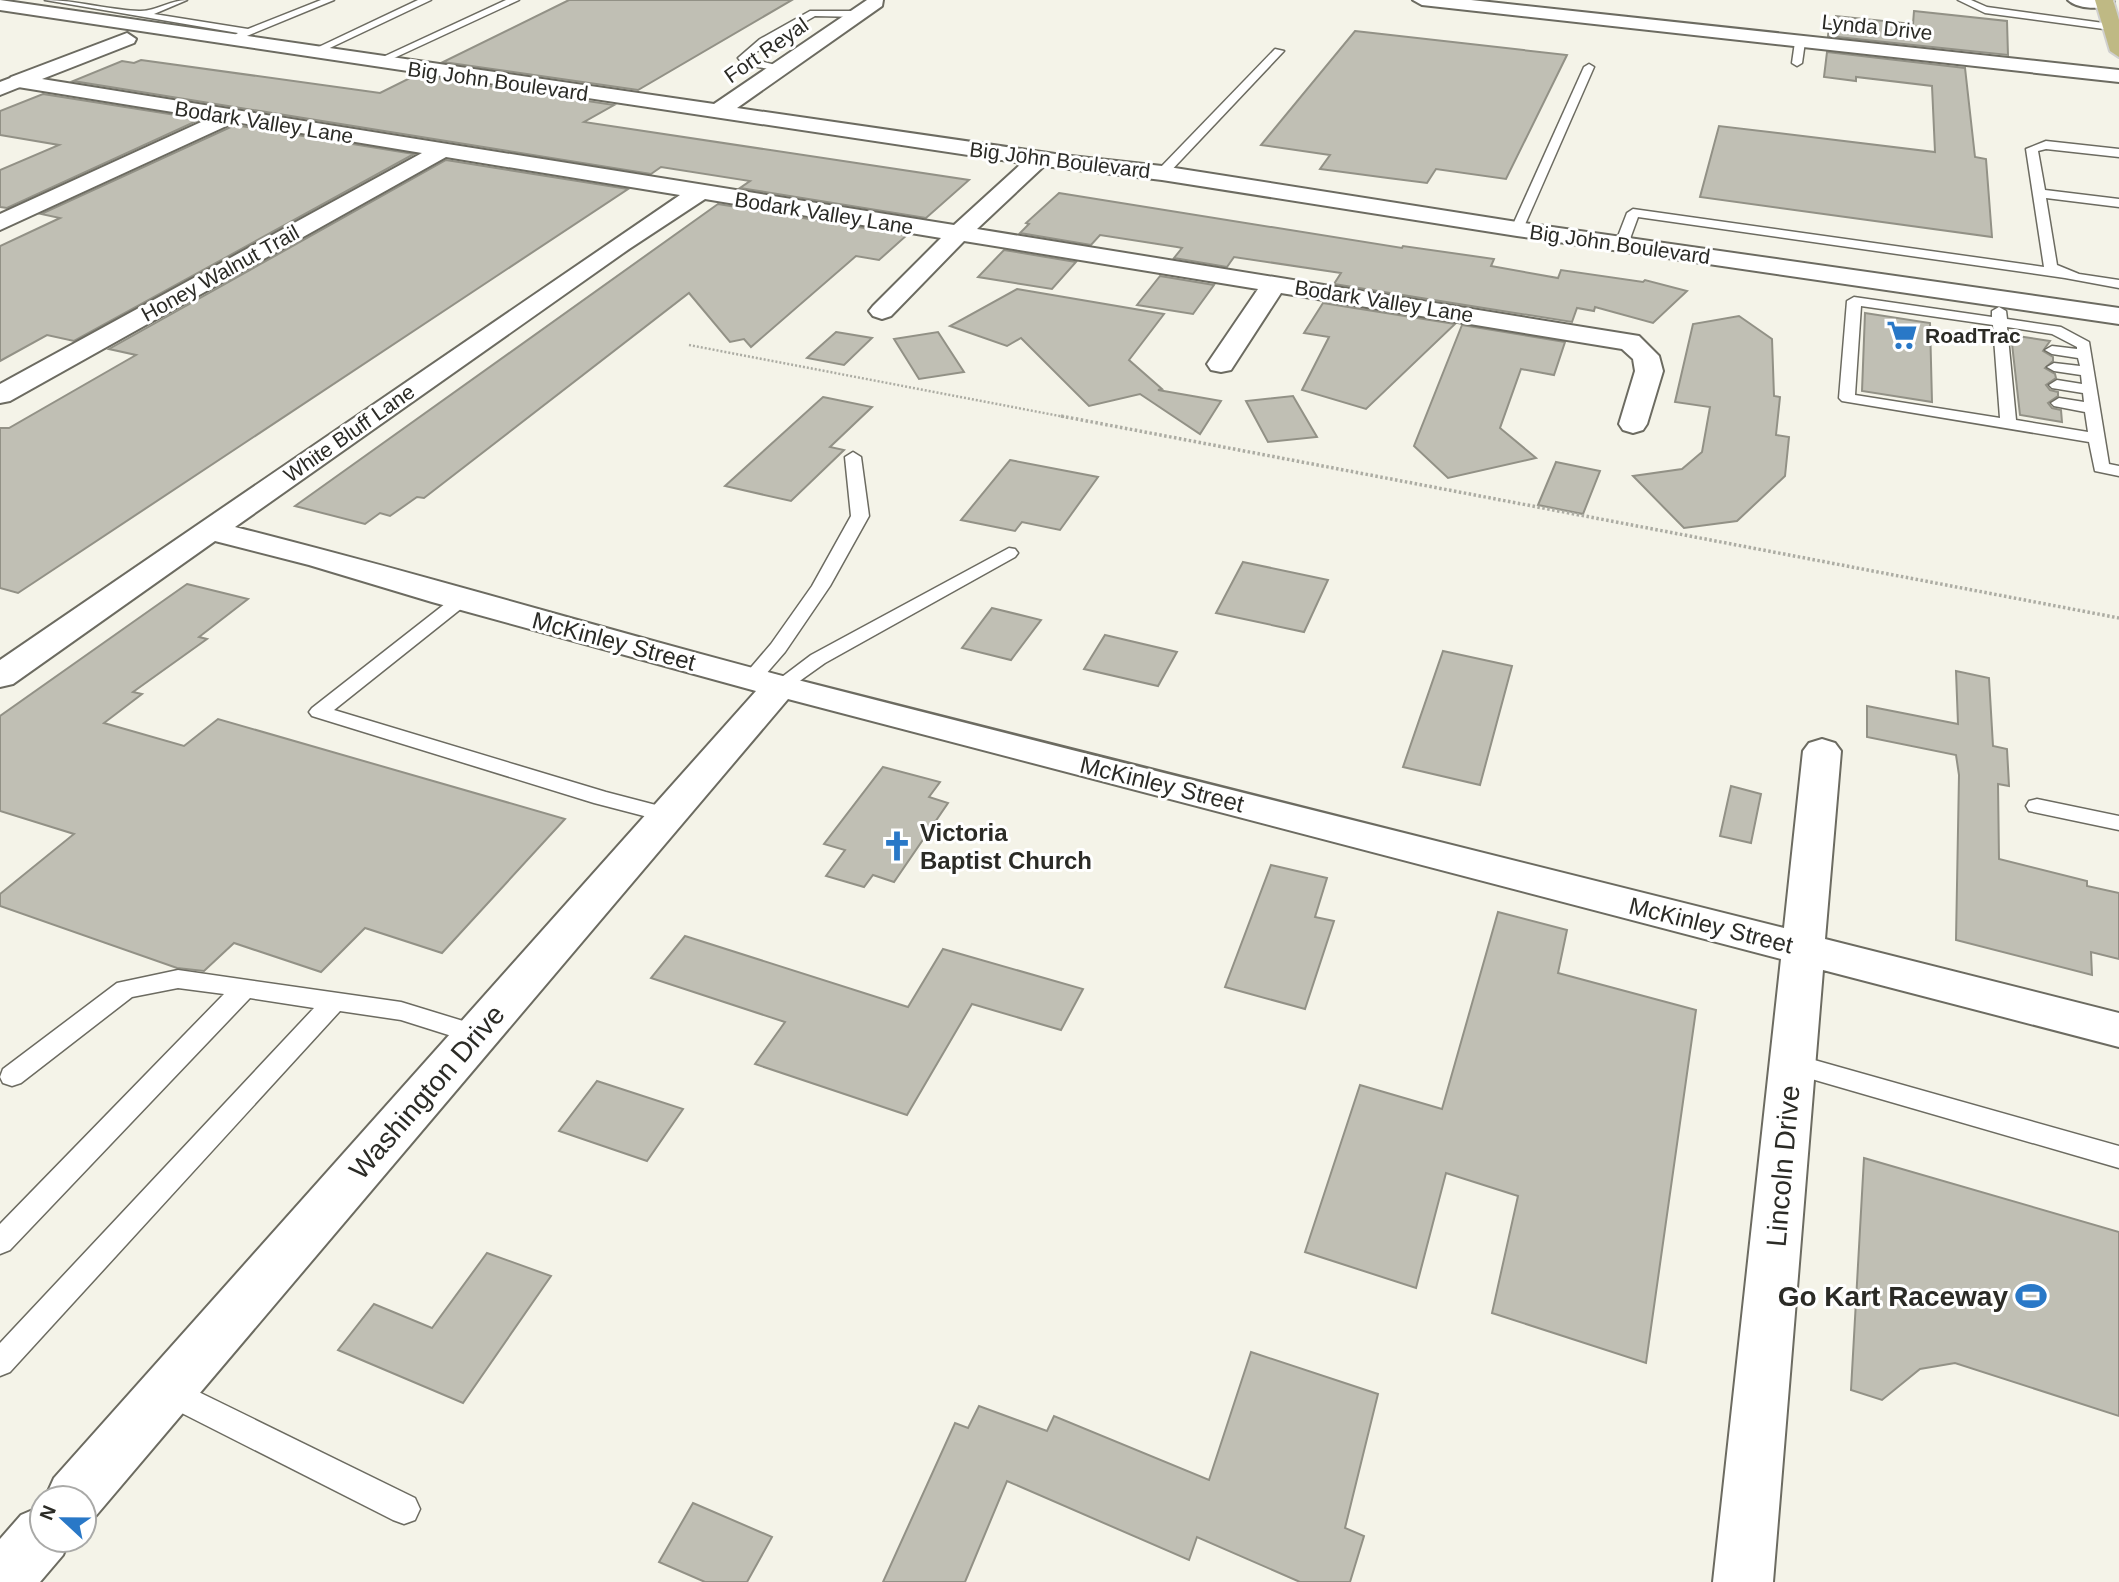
<svg xmlns="http://www.w3.org/2000/svg" width="2119" height="1582" viewBox="0 0 2119 1582" font-family="Helvetica,sans-serif">
	<rect width="100%" height="100%" fill="#f4f3e8"/>
	<g fill="#c0bfb4" stroke="#929186" stroke-width="2">
		<path d="M569,0H792L638,90L443,62Z"/>
		<path d="M1914,11L2007,21L2008,55L1828,36L1829,24L1835,25L1836,16L1913,24Z"/>
		<path d="M1355,31L1567,55L1506,179L1436,169L1427,183L1388,178L1320,169L1330,155L1261,145Z"/>
		<path d="M1827,52L1965,68L1975,157L1986,159L1992,237L1700,197L1719,126L1935,152L1932,86L1856,77V81L1824,77Z"/>
		<path d="M141,60L380,93L416,75L614,105L584,122L969,180L926,218L740,188L750,181L661,167L651,174L73,81L122,61L134,63Z"/>
		<path d="M43,94L201,119L7,208L0,207V170L59,145L0,135V111Z"/>
		<path d="M235,125L414,154L74,341L47,335L0,361V246L60,218L41,214Z"/>
		<path d="M446,160L628,189L18,593L0,588V428H9L136,355L109,349Z"/>
		<path d="M1059,193L1402,248L1403,246L1494,259L1491,266L1558,278L1561,270L1643,282L1645,280L1687,291L1653,323L1595,307L1594,311L1577,308L1572,322L1334,284L1341,273L1234,257L1227,267L1174,258L1182,248L1177,247L1100,235L1091,245L1020,233L1029,224L1026,223Z"/>
		<path d="M718,204L907,235L879,260L856,256L751,347L744,339L730,342L689,293L424,498L417,497L390,516L380,513L365,524L295,506Z"/>
		<path d="M1004,250L1076,262L1052,289L978,277Z"/>
		<path d="M1160,276L1214,285L1193,314L1137,305Z"/>
		<path d="M1017,289L1164,314L1129,360L1162,389L1158,390L1221,401L1200,434L1140,394L1089,406L1021,338L1007,346L950,326Z"/>
		<path d="M1323,303L1455,324L1366,409L1302,390L1329,337L1304,333Z"/>
		<path d="M1865,313L1930,323L1932,402L1862,391Z"/>
		<path d="M1739,316L1772,339L1774,396L1780,397L1776,435L1789,437L1785,476L1737,521L1684,528L1633,476L1682,469L1702,452L1710,407L1675,402L1693,324Z"/>
		<path d="M1462,325L1565,342L1554,375L1521,369L1500,428L1536,458L1448,478L1414,446Z"/>
		<path d="M836,332L872,338L844,365L807,358Z"/>
		<path d="M938,332L964,372L919,379L894,339Z"/>
		<path d="M2011,335L2050,341L2043,351L2053,357V361L2045,368L2055,374L2056,378L2046,385L2050,390L2058,392V396L2048,403L2052,408L2061,410L2062,422L2020,415Z"/>
		<path d="M1293,396L1317,437L1268,442L1246,401Z"/>
		<path d="M823,397L872,407L830,447L844,450L791,501L725,486Z"/>
		<path d="M1010,460L1098,477L1060,530L1022,522L1015,531L961,520Z"/>
		<path d="M1556,462L1600,471L1583,514L1538,505Z"/>
		<path d="M1243,562L1328,580L1304,632L1216,613Z"/>
		<path d="M187,584L248,599L199,637L207,639L133,692L142,694L104,723L184,746L218,719L565,819L442,953L365,928L321,972L234,943L204,971L177,968L0,906V894L74,834L0,811V716Z"/>
		<path d="M992,608L1041,620L1011,660L962,648Z"/>
		<path d="M1105,635L1177,652L1158,686L1084,669Z"/>
		<path d="M1443,651L1512,666L1480,785L1403,767Z"/>
		<path d="M1956,671L1989,678L1993,746L2007,749L2009,786L1998,784L1999,859L2087,881V886L2119,893V959L2091,952L2092,975L1956,940L1959,775L1956,755L1867,737V706L1958,724Z"/>
		<path d="M883,767L940,782L929,797L948,803L894,882L873,875L864,887L826,876L845,850L824,844Z"/>
		<path d="M1731,786L1761,794L1751,843L1720,836Z"/>
		<path d="M1271,865L1327,878L1315,917L1334,921L1305,1009L1225,987Z"/>
		<path d="M1498,912L1567,930L1558,973L1696,1010L1646,1363L1492,1313L1518,1196L1446,1173L1416,1288L1305,1252L1360,1085L1442,1109Z"/>
		<path d="M685,936L908,1007L943,949L1083,989L1061,1030L972,1004L907,1115L755,1064L785,1022L651,978Z"/>
		<path d="M597,1081L683,1109L647,1161L559,1131Z"/>
		<path d="M1864,1158L2119,1232V1416L1955,1363L1920,1369L1882,1400L1851,1390Z"/>
		<path d="M487,1253L551,1276L463,1403L338,1350L374,1304L432,1328Z"/>
		<path d="M1251,1352L1378,1394L1345,1528L1364,1536L1350,1582H1300L1197,1537L1189,1560L1007,1481L965,1582H883L955,1423L968,1428L979,1406L1047,1431L1054,1416L1209,1480Z"/>
		<path d="M693,1503L772,1537L747,1582H705L659,1562Z"/>
	</g>
	<g fill="none" stroke-linecap="round" stroke-linejoin="round">
		<g stroke="#6c6b61" stroke-width="3">
			<g id="lane">
				<path d="M45,0C77,0 107,10 139,11C155,12 170,0 187,0L154,14L248,29L321,0H334L237,40L232,37L238,33Z"/>
				<path d="M418,0H431L315,55L306,53Z"/>
				<path d="M506,0H519L379,65L370,63Z"/>
				<path d="M1958,0H1971L1987,7L2111,24L2116,27L2111,30L1985,13Z"/>
				<path d="M810,11H859L864,14L859,17L815,16L768,43L749,58L783,67V71L744,65L738,58L760,39Z"/>
				<path d="M1800,39L1805,42L1802,63L1797,66L1792,63L1795,42Z"/>
				<path d="M1275,49L1284,51L1166,176H1158V170Z"/>
				<path d="M1589,64L1594,67L1523,229L1517,233L1512,232L1511,229L1584,67Z"/>
				<path d="M2046,141L2119,149V157L2046,149L2038,151L2045,190L2119,199V207L2046,198L2057,265L2079,274L2119,280V288L2065,278L1638,217L1627,247L1622,248L1615,244L1627,213L1633,209L2044,267L2026,149Z"/>
				<path d="M1854,297L1992,317V311L1999,307L2006,311L2007,319L2061,327L2089,342L2109,464L2119,466V476L2095,471L2089,442L1842,401L1839,398L1847,301ZM1861,306L1993,325L2000,418L1855,395ZM2007,327L2052,334L2077,347V349L2052,346L2045,350L2052,354L2078,358L2080,366L2054,363L2047,367L2054,371L2081,375L2082,384L2057,380L2049,385L2052,388L2083,393L2084,402L2059,398L2051,403L2054,406L2085,412L2088,432L2016,420Z"/>
				<path d="M853,452L861,457L869,516L830,586L785,652L758,683H744L741,679L771,644L812,586L851,516L845,457Z"/>
				<path d="M1009,548L1015,549L1018,553L1015,557L825,663L787,690H773L770,686L811,655Z"/>
				<path d="M461,595L467,596L470,600L467,604L334,710L606,792L675,810L678,815L675,820L667,822L594,803L312,716L309,712L312,708L455,596Z"/>
				<path d="M2037,799L2119,816V830L2029,811L2026,806L2029,801Z"/>
				<path d="M178,970L401,1002L486,1028L489,1035L486,1042L477,1044L401,1020L340,1011L10,1372L0,1376V1343L314,1008L250,998L10,1250L0,1254V1224L224,994L178,988L132,997L21,1083L12,1086L3,1083L0,1077L3,1069L117,983Z"/>
				<path d="M1793,1054L2119,1146V1168L1784,1071L1781,1064L1784,1057Z"/>
				<path d="M168,1377L415,1498L420,1509L415,1520L404,1524L393,1520L158,1401L153,1391L158,1381Z"/>
			</g>
		</g>
		<g stroke="#6c6b61" stroke-width="4">
			<g id="street">
				<path d="M0,0L714,104L867,0H883L882,6L737,108L1062,155L1162,166L1517,222L2119,308V324L1517,236L1162,180L1044,166L977,229L1639,336L1659,356L1663,371L1647,424L1643,430L1633,433L1623,430L1619,424L1635,371L1633,359L1622,349L1281,293L1231,370L1221,372L1211,370L1207,364L1258,289L964,241L891,316L882,319L873,316L869,311L873,306L941,238L705,199L629,249L235,527C422,574 607,630 794,679C1123,764 1454,845 1784,928L1803,751L1809,743L1822,739L1835,743L1841,751L1825,939L2119,1013V1047L1823,970L1773,1582H1713L1781,959L788,699L94,1518L84,1522V1498H45L54,1478L756,691L432,602L309,565L215,541L13,684L0,687V660L680,195L446,157L10,401L0,403V384L422,153L235,122L0,230V214L210,118L18,87L11,85L8,81L11,77L127,33L136,39L134,43L42,79L954,225L1022,163L0,10Z"/>
				<path d="M1413,0H1471L2119,70V82L1422,5Z"/>
				<path d="M2068,0H2112L2114,2C2105,11 2077,9 2068,0Z"/>
				<path d="M42,1506V1540H69L63,1555L40,1582H0V1539L21,1515Z"/>
			</g>
		</g>
		<g stroke="#6c6b61" stroke-width="4">
			<path id="secondary" d="M18,75L28,81L25,85L0,95V82Z"/>
		</g>
		<g stroke="#d0d0cf" stroke-width="4">
			<path id="primary" d="M2095,0H2113L2119,20V57L2110,51Z"/>
		</g>
		<path stroke="#acaca3" stroke-width="2.5" stroke-dasharray="2 2" stroke-linecap="butt" d="M689,345L1070,418"/>
		<path stroke="#acaca3" stroke-width="3.5" stroke-dasharray="2.5 2.5" stroke-linecap="butt" d="M1061,416L2119,618"/>
		<use href="#lane" fill="#fff" fill-rule="evenodd"/>
		<use href="#street" fill="#fff" fill-rule="evenodd"/>
		<use href="#secondary" fill="#fff" fill-rule="evenodd"/>
		<use href="#primary" fill="#bfb984" fill-rule="evenodd"/>
	</g>
	<defs>
		<g id="supermarket-bare" transform="scale(2.415)"><path d="M-6-5.5h2.5l.6 2H6L4.5 2H-2.5L-4.4-4H-6ZM-1.5 3.2a1.3 1.3 0 1 0 .1 0ZM3 3.2a1.3 1.3 0 1 0 .1 0Z" fill="#2978c7" stroke="#fff" stroke-width="2.5" paint-order="stroke"/></g>
		<g id="church-bare" transform="scale(2.415)"><path d="M-1.2-6h2.4v3.5h3.3v2.4h-3.3V6h-2.4V-.1h-3.3v-2.4h3.3Z" fill="#2978c7" stroke="#fff" stroke-width="2.5" paint-order="stroke"/></g>
		<g id="stadium-bare" transform="scale(2.415)"><path d="M0-5a6.5 5 0 1 0 0 10a6.5 5 0 1 0 0-10ZM-3.5-1.8h7v3.6h-7Z" fill="#2978c7" stroke="#fff" stroke-width="2.5" paint-order="stroke"/></g>
	</defs>
	<g fill-rule="evenodd">
		<use href="#supermarket-bare" x="1902" y="335"/>
		<use href="#church-bare" x="897" y="846"/>
		<use href="#stadium-bare" x="2031" y="1296"/>
	</g>
	<g text-anchor="middle" dominant-baseline="central" stroke-width="6" stroke-linejoin="round" paint-order="stroke">
		<g font-size="21" fill="#2b2b26" stroke="#fff">
			<text transform="translate(1877 27) rotate(6)">Lynda Drive</text>
			<text transform="translate(766 50) rotate(-35)">Fort Reyal</text>
			<text transform="translate(498 81) rotate(8)">Big John Boulevard</text>
			<text transform="translate(264 122) rotate(9)">Bodark Valley Lane</text>
			<text transform="translate(1060 160) rotate(7)">Big John Boulevard</text>
			<text transform="translate(824 213) rotate(9)">Bodark Valley Lane</text>
			<text transform="translate(1620 244) rotate(8)">Big John Boulevard</text>
			<text transform="translate(220 273) rotate(-29)">Honey Walnut Trail</text>
			<text transform="translate(1384 301) rotate(9)">Bodark Valley Lane</text>
			<text transform="translate(349 433) rotate(-35)">White Bluff Lane</text>
		</g>
		<g font-size="21" font-weight="bold" fill="#2b2b26" stroke="#fff" text-anchor="start">
			<text x="1925" y="335">RoadTrac</text>
		</g>
		<g font-size="24" fill="#2b2b26" stroke="#fff">
			<text transform="translate(614 641) rotate(15)">McKinley Street</text>
			<text transform="translate(1162 784) rotate(14)">McKinley Street</text>
			<text transform="translate(1711 925) rotate(14)">McKinley Street</text>
		</g>
		<g font-size="24" font-weight="bold" fill="#2b2b26" stroke="#fff" text-anchor="start">
			<text x="920" y="832">Victoria<tspan x="920" dy="28">Baptist Church</tspan></text>
		</g>
		<g font-size="28" fill="#2b2b26" stroke="#fff">
			<text transform="translate(427 1092) rotate(-49)">Washington Drive</text>
			<text transform="translate(1783 1166) rotate(-85)">Lincoln Drive</text>
		</g>
		<g font-size="28" font-weight="bold" fill="#2b2b26" stroke="#fff" text-anchor="end">
			<text x="2008" y="1296">Go Kart Raceway</text>
		</g>
	</g>
	<g transform="translate(63 1519) rotate(292)"><circle r="33" fill="#ffffff" stroke="#aaaaa8" stroke-width="2"/>
	<path d="M0-5L12 26L0 18L-12 26Z" fill="#2978c7"/>
	<text y="-10" font-size="19" font-weight="bold" text-anchor="middle" fill="#2b2b26">N</text>
	</g>
</svg>
